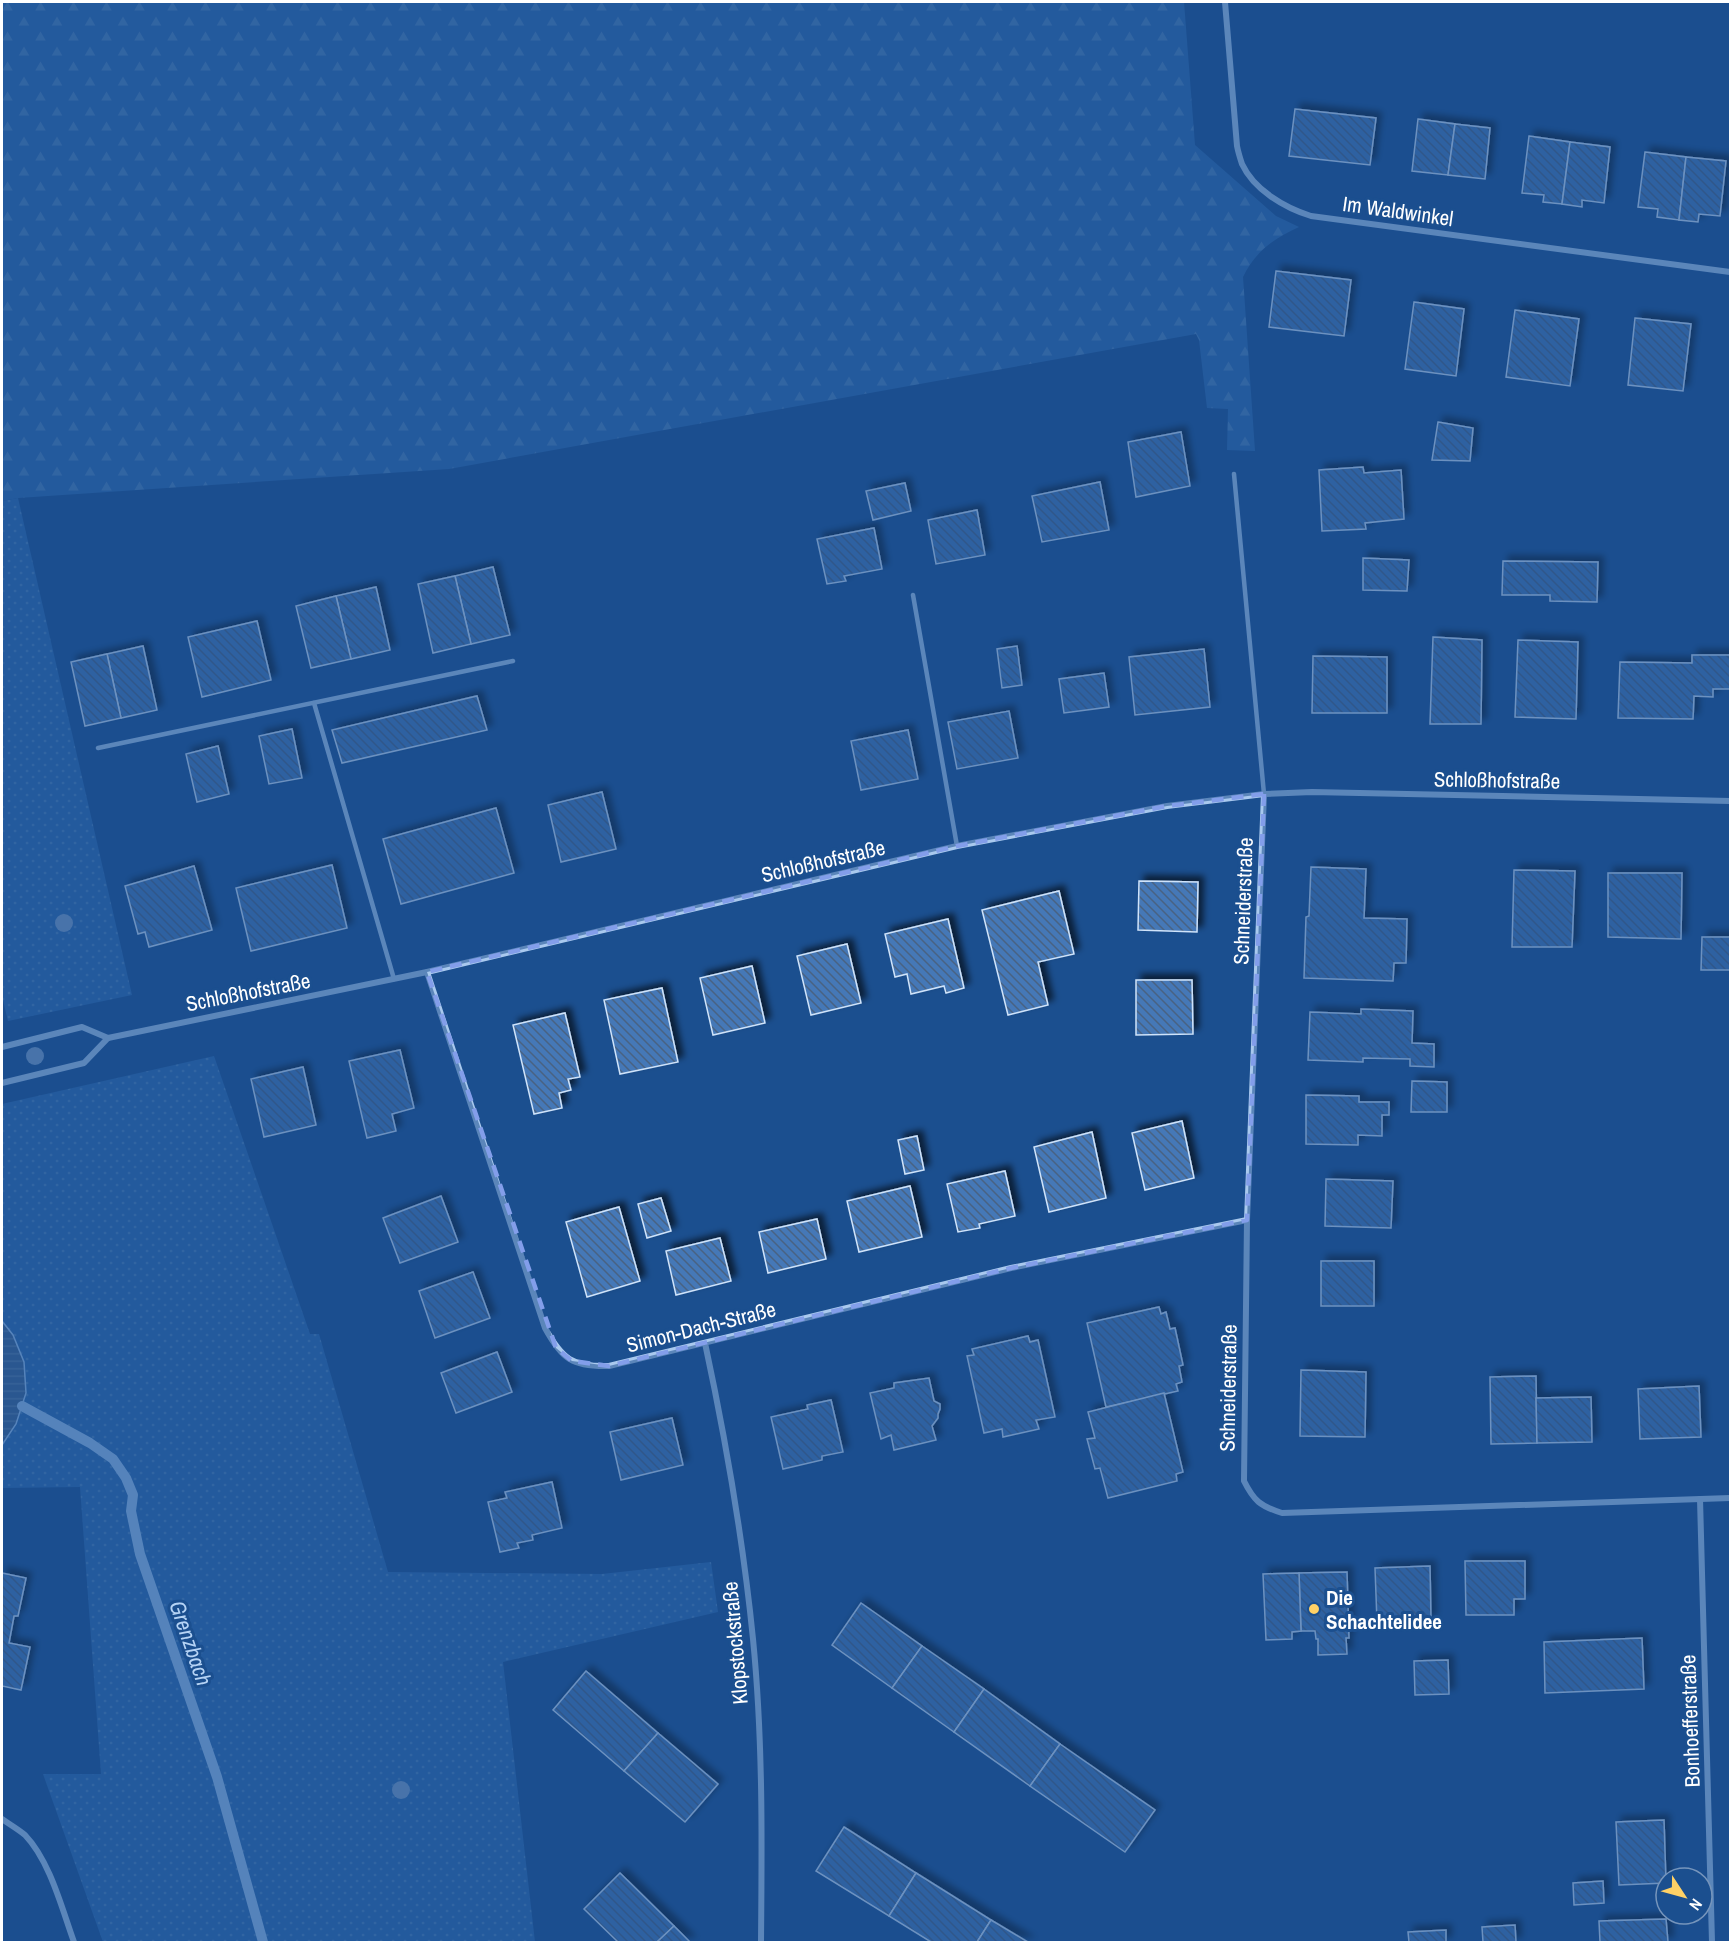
<svg xmlns="http://www.w3.org/2000/svg" width="1732" height="1944" viewBox="0 0 1732 1944" font-family="'Archivo Narrow',sans-serif">
	<defs>
		<pattern id="forest-firs" width="22" height="20" patternUnits="userSpaceOnUse" patternTransform="scale(1.5)"><rect width="22" height="20" fill="#2e69ad"/><path d="M5 1l3.5 6h-7zM16 11l3.5 6h-7z" fill="#4d80b9"/></pattern>
		<pattern id="park-dots" width="8" height="8" patternUnits="userSpaceOnUse" patternTransform="scale(1.5)"><rect width="8" height="8" fill="#2e69ad"/><path d="M2 2h.1M6 6h.1" fill="none" stroke="#4d80b9" stroke-width="1.8" stroke-linecap="round"/></pattern>
		<pattern id="water-rules" width="6" height="5" patternUnits="userSpaceOnUse" patternTransform="scale(1.5)"><rect width="6" height="5" fill="#3c6290"/><path d="M0 2.5h6" fill="none" stroke="#597aa1"/></pattern>
		<pattern id="building-back-hatch" width="6" height="6" patternUnits="userSpaceOnUse" patternTransform="scale(1.5)"><rect width="6" height="6" fill="#4478b7"/><path d="M-1 5l2 2M0 0l6 6M5-1l2 2" fill="none" stroke="#486282"/></pattern>
		<filter id="shadow"><feDropShadow dx="5.5" dy="-5.5" stdDeviation="3" flood-color="#0009"/></filter>
	</defs>
	<rect width="100%" height="100%" fill="#1b4f8f"/>
	<path fill="url(#forest-firs)" d="M2,2H1184L1195,145L1276,216L1299,227C1274,238 1255,252 1243,277L1255,451L1227,450L1228,409L1207,408L1199,340L1196,334L449,469L18,498L2,501Z"/>
	<g fill="url(#park-dots)">
		<path d="M18,498L132,995L8,1021L2,996V501Z"/>
		<path d="M214,1056L310,1334H319L388,1572L602,1574L711,1562L718,1612L503,1662L535,1942H103L43,1774H101L80,1487L2,1488V1104Z"/>
	</g>
	<path fill="url(#water-rules)" stroke="#9cc4f0" stroke-width="1.5" d="M2,1321L13,1335L24,1362L26,1393L16,1424L2,1445Z"/>
	<g fill="none" stroke-linecap="round" stroke-linejoin="round">
		<path stroke="#9cc4f0" stroke-width="10" d="M22,1406L90,1443L113,1459L126,1478L133,1495L131,1511L140,1554L217,1777L263,1942"/>
	</g>
	<g fill="url(#building-back-hatch)" stroke="#cfe3fa" stroke-width="1.5" filter="url(#shadow)">
		<path d="M1295,109L1376,118L1370,165L1289,156Z"/>
		<path d="M1418,119L1455,124L1448,175L1412,171Z"/>
		<path d="M1455,124L1490,128L1485,179L1448,175Z"/>
		<path d="M1529,136L1570,142L1562,204L1543,202L1544,195L1522,193Z"/>
		<path d="M1570,142L1610,147L1604,203L1582,200V207L1562,204Z"/>
		<path d="M1645,152L1686,157L1679,220L1657,217L1658,209L1638,207Z"/>
		<path d="M1686,157L1726,161L1720,216L1699,214L1698,222L1679,220Z"/>
		<path d="M1276,271L1351,280L1344,336L1269,327Z"/>
		<path d="M1414,302L1464,309L1456,376L1405,369Z"/>
		<path d="M1515,310L1579,319L1570,386L1506,377Z"/>
		<path d="M1635,318L1691,324L1683,391L1628,385Z"/>
		<path d="M1438,422L1473,428L1470,461L1432,460Z"/>
		<path d="M1181,432L1190,486L1136,497L1128,442Z"/>
		<path d="M1363,467L1364,473L1401,470L1404,519L1365,523L1366,529L1322,531L1319,470Z"/>
		<path d="M1100,482L1109,530L1042,542L1032,496Z"/>
		<path d="M905,483L911,511L873,520L866,491Z"/>
		<path d="M977,510L985,555L936,564L928,520Z"/>
		<path d="M874,528L882,569L844,576L846,581L827,584L817,539Z"/>
		<path d="M1363,558L1409,560L1407,591L1363,590Z"/>
		<path d="M1503,561L1598,562L1597,602L1550,601V595H1502Z"/>
		<path d="M493,567L510,635L471,644L455,576Z"/>
		<path d="M455,576L471,644L433,653L418,584Z"/>
		<path d="M376,587L390,650L351,659L336,596Z"/>
		<path d="M336,596L351,659L311,668L296,606Z"/>
		<path d="M257,621L271,680L202,697L188,637Z"/>
		<path d="M1433,637L1482,640L1481,724H1430Z"/>
		<path d="M1518,640L1578,642L1576,719L1515,717Z"/>
		<path d="M143,646L157,710L121,718L107,654Z"/>
		<path d="M1017,646L1022,685L1002,688L997,649Z"/>
		<path d="M1204,649L1210,707L1135,715L1129,657Z"/>
		<path d="M107,654L121,718L85,726L71,662Z"/>
		<path d="M1692,655H1730V689H1713V697L1694,696L1693,719L1618,718L1620,662L1692,663Z"/>
		<path d="M1313,656L1387,657V713H1312Z"/>
		<path d="M1104,673L1109,707L1064,713L1059,679Z"/>
		<path d="M477,696L487,730L342,763L332,730Z"/>
		<path d="M1009,711L1018,758L957,769L948,722Z"/>
		<path d="M292,729L302,778L269,784L259,736Z"/>
		<path d="M908,730L918,779L861,790L851,741Z"/>
		<path d="M218,746L229,794L197,802L186,754Z"/>
		<path d="M602,792L616,849L561,862L548,805Z"/>
		<path d="M496,808L514,873L401,904L383,839Z"/>
		<path d="M332,865L347,928L251,951L236,888Z"/>
		<path d="M194,866L212,930L149,947L145,932L138,934L125,886Z"/>
		<path d="M1311,867L1366,869L1364,918L1407,919L1406,963H1394L1393,981L1304,978L1306,917L1309,916Z"/>
		<path d="M1514,870L1575,871L1572,947H1512Z"/>
		<path d="M1608,873H1682L1681,939L1608,937Z"/>
		<path d="M1139,881L1198,882L1197,932L1138,930Z"/>
		<path d="M1059,891L1074,954L1038,962L1048,1005L1008,1015L982,910Z"/>
		<path d="M948,919L964,988L946,993L944,986L911,994L907,974L895,977L885,934Z"/>
		<path d="M1702,937H1730V970H1701Z"/>
		<path d="M847,944L861,1003L811,1015L797,956Z"/>
		<path d="M752,966L765,1023L713,1035L700,978Z"/>
		<path d="M1136,980H1192L1193,1034L1136,1035Z"/>
		<path d="M662,988L678,1062L620,1074L604,1000Z"/>
		<path d="M1361,1009L1413,1011L1412,1043L1434,1044V1067L1410,1066V1059L1363,1058V1062L1308,1060L1310,1012L1361,1014Z"/>
		<path d="M565,1013L580,1077L568,1079L571,1090L559,1093L562,1108L534,1114L513,1025Z"/>
		<path d="M400,1050L414,1108L392,1114L396,1131L367,1138L349,1061Z"/>
		<path d="M303,1067L316,1125L264,1137L251,1079Z"/>
		<path d="M1412,1081L1447,1082V1112H1411Z"/>
		<path d="M1306,1095L1359,1096V1102H1389V1115H1382V1136L1358,1135V1145L1306,1144Z"/>
		<path d="M1182,1121L1194,1178L1145,1190L1132,1133Z"/>
		<path d="M1092,1132L1106,1198L1049,1212L1034,1147Z"/>
		<path d="M917,1136L924,1170L905,1174L898,1140Z"/>
		<path d="M1005,1171L1015,1216L979,1224L980,1228L958,1232L947,1184Z"/>
		<path d="M1326,1179L1393,1181L1391,1228L1325,1226Z"/>
		<path d="M910,1186L922,1237L859,1252L847,1201Z"/>
		<path d="M441,1196L458,1242L400,1263L383,1218Z"/>
		<path d="M661,1198L671,1231L647,1238L638,1204Z"/>
		<path d="M619,1207L640,1281L587,1297L566,1222Z"/>
		<path d="M817,1219L826,1259L768,1273L759,1232Z"/>
		<path d="M720,1238L731,1281L676,1295L666,1251Z"/>
		<rect x="1321" y="1261" width="53" height="45"/>
		<path d="M473,1272L490,1318L435,1338L419,1291Z"/>
		<path d="M1159,1307L1161,1314L1166,1312L1170,1329L1175,1328L1183,1365L1179,1366L1182,1382L1176,1384L1178,1391L1106,1407L1087,1323Z"/>
		<path d="M1028,1336L1030,1342L1038,1340L1055,1417L1036,1420L1039,1429L1003,1437L1002,1429L984,1433L967,1356L974,1355L972,1349Z"/>
		<path d="M497,1352L512,1392L456,1413L441,1373Z"/>
		<path d="M1301,1370L1366,1372L1365,1437L1300,1436Z"/>
		<path d="M1536,1376L1537,1443L1491,1444L1490,1377Z"/>
		<path d="M929,1378L934,1401L940,1404V1409L938,1414V1418L932,1426L936,1440L894,1450L891,1435L881,1439L870,1393L894,1388V1383Z"/>
		<path d="M1699,1386L1701,1437L1640,1439L1638,1389Z"/>
		<path d="M1164,1393L1183,1472L1176,1474L1177,1481L1108,1498L1100,1468L1095,1469L1087,1439L1095,1438L1088,1412Z"/>
		<path d="M1591,1397L1592,1442L1537,1443L1536,1398Z"/>
		<path d="M831,1400L843,1452L822,1456V1460L783,1469L771,1417L808,1409L807,1405Z"/>
		<path d="M672,1418L683,1465L621,1480L610,1432Z"/>
		<path d="M552,1482L562,1528L532,1535L533,1540L517,1543L519,1548L500,1552L488,1502L507,1498L505,1492Z"/>
		<path d="M1465,1561H1525V1599H1514V1615H1466Z"/>
		<path d="M1430,1566L1431,1620L1377,1622L1375,1568Z"/>
		<path d="M1347,1572L1349,1638H1346L1347,1654L1318,1655V1639H1316L1315,1631H1301L1299,1573Z"/>
		<path d="M2,1573L26,1578L18,1616H14L9,1643L30,1647L21,1690L2,1686Z"/>
		<path d="M1299,1573L1301,1631L1292,1632V1639L1266,1640L1263,1574Z"/>
		<path d="M861,1603L922,1646L892,1688L832,1645Z"/>
		<path d="M1642,1638L1644,1689L1545,1693L1544,1642Z"/>
		<path d="M922,1646L984,1689L954,1732L892,1688Z"/>
		<path d="M1448,1660L1449,1694L1415,1695L1414,1661Z"/>
		<path d="M586,1671L658,1733L624,1771L553,1710Z"/>
		<path d="M984,1689L1060,1744L1030,1786L954,1732Z"/>
		<path d="M658,1733L718,1784L685,1822L624,1771Z"/>
		<path d="M1060,1744L1155,1810L1125,1852L1030,1786Z"/>
		<path d="M1664,1820L1666,1883L1619,1885L1616,1822Z"/>
		<path d="M844,1827L916,1873L889,1916L816,1871Z"/>
		<path d="M620,1873L674,1926L657,1942H618L584,1909Z"/>
		<path d="M916,1873L991,1920L977,1942H931L889,1916Z"/>
		<path d="M1603,1881L1604,1903L1574,1905L1573,1883Z"/>
		<path d="M1666,1919L1668,1942H1600L1599,1921Z"/>
		<path d="M991,1920L1028,1942H977Z"/>
		<path d="M1515,1925L1516,1942H1483L1482,1927Z"/>
		<path d="M674,1926L690,1942H657Z"/>
		<path d="M1446,1930V1942H1409L1408,1932Z"/>
	</g>
	<g fill="none" stroke-linecap="round" stroke-linejoin="round">
		<g stroke="#a9c9ee" stroke-width="4.5">
			<path d="M1234,474L1264,794"/>
			<path d="M913,595L957,846"/>
			<path d="M314,703L394,979"/>
			<path d="M98,748L513,661"/>
		</g>
		<g stroke="#a9c9ee" stroke-width="6">
			<path d="M1225,2L1237,146C1238,151 1240,158 1242,164C1254,190 1285,208 1311,216L1730,272"/>
			<path d="M1264,794L1247,1220L1244,1481C1254,1501 1260,1506 1282,1513L1730,1498"/>
			<path d="M427,972L545,1328C562,1359 572,1367 609,1366L1011,1268L1247,1220"/>
			<path d="M2,1047L82,1027L108,1038"/>
			<path d="M2,1083L84,1063L108,1038L427,972L957,846L1167,806L1264,794L1312,792L1730,801"/>
			<path d="M705,1343C726,1441 743,1539 753,1639C763,1740 762,1841 761,1942"/>
			<path d="M1700,1499L1712,1942"/>
			<path d="M2,1819C9,1824 18,1829 25,1835C50,1861 62,1909 74,1942"/>
		</g>
	</g>
	<g fill="#7ea0ca">
		<circle cx="64" cy="923" r="9"/>
		<circle cx="35" cy="1056" r="9"/>
		<circle cx="401" cy="1790" r="9"/>
	</g>
	<path d="M0 0H1732V1944H0ZM1264,794L1247,1220L1011,1268L609,1366L572,1361L556,1348L427,972L957,846L1167,806Z" fill="#1b4f8f" fill-opacity=".55" fill-rule="evenodd"/>
	<path fill="none" stroke="#839eea" stroke-width="4.5" stroke-dasharray="12 8" stroke-linejoin="round" d="M1264,794L1247,1220L1011,1268L609,1366L572,1361L556,1348L427,972L957,846L1167,806Z"/>
	<circle fill="#ffd166" stroke="#1b4f8f" stroke-width="2" cx="1314" cy="1609" r="6"/>
	<g text-anchor="middle" dominant-baseline="central" stroke-width="6" stroke-linejoin="round" paint-order="stroke">
		<g font-size="21" fill="#fff" stroke="#1b4f8f">
			<text transform="translate(1398 211) rotate(8)">Im Waldwinkel</text>
			<text transform="translate(1497 780) rotate(1)">Schloßhofstraße</text>
			<text transform="translate(823 861) rotate(-13)">Schloßhofstraße</text>
			<text transform="translate(1243 901) rotate(-88)">Schneiderstraße</text>
			<text transform="translate(248 992) rotate(-11)">Schloßhofstraße</text>
			<text transform="translate(701 1327) rotate(-14)">Simon-Dach-Straße</text>
			<text transform="translate(1228 1388) rotate(-89)">Schneiderstraße</text>
			<text transform="translate(735 1643) rotate(-95)">Klopstockstraße</text>
			<text transform="translate(1690 1721) rotate(-92)">Bonhoefferstraße</text>
		</g>
		<g font-size="21" font-weight="bold" fill="#fff" stroke="#1b4f8f" text-anchor="start">
			<text x="1326" y="1597">Die<tspan x="1326" dy="24">Schachtelidee</tspan></text>
		</g>
		<g font-size="22" font-style="italic" fill="#b5d3f5" stroke="#1b4f8f">
			<text transform="translate(191 1643) rotate(71)">Grenzbach</text>
		</g>
	</g>
	<rect width="1732" height="1944" fill="none" stroke="#ffffff" stroke-width="6"/>
	<g transform="translate(1684 1896) rotate(126)"><circle r="28" fill="#1b4f8f" stroke="#7695bc" stroke-width="1.5"/>
	<path d="M0-4.5L10 22L0 15L-10 22Z" fill="#ffd166"/>
	<text y="-9" font-size="16" font-weight="bold" text-anchor="middle" fill="#ffffff">N</text>
	</g>
</svg>
